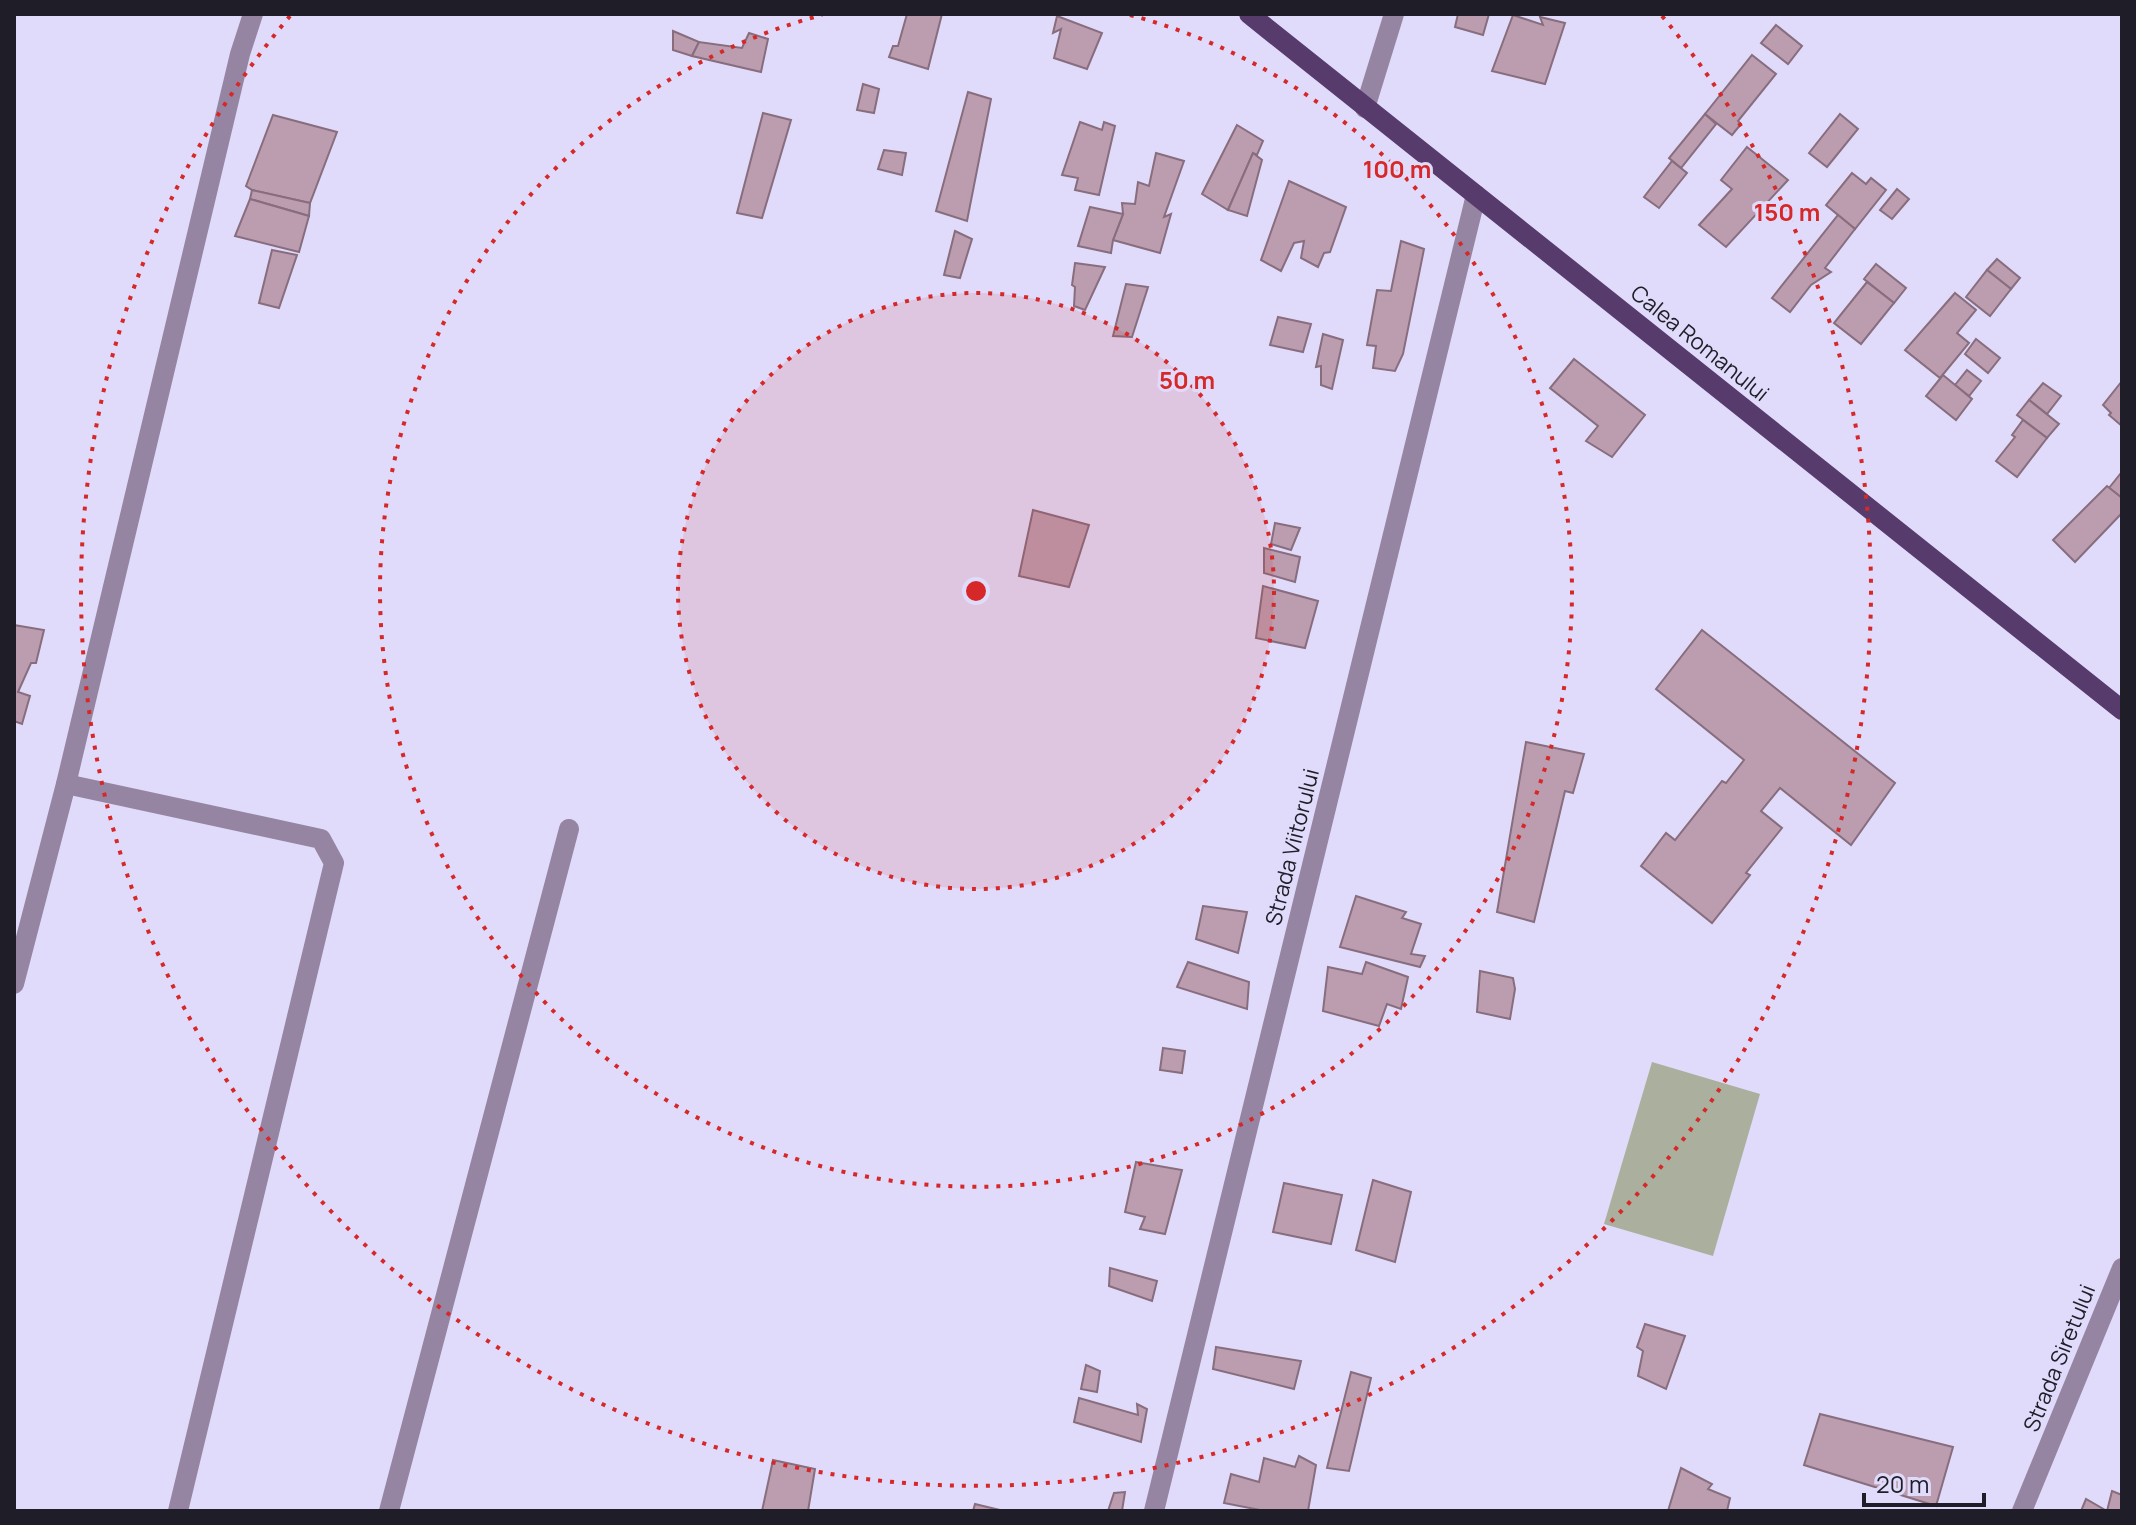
<svg xmlns="http://www.w3.org/2000/svg" width="2136" height="1525" viewBox="0 0 2136 1525" font-family="Manrope,sans-serif">
	<rect width="100%" height="100%" fill="#e0dbfa"/>
	<path fill="#aab09d" d="M1652,1062L1760,1094L1713,1256L1604,1224Z"/>
	<g fill="#bb9daf" stroke="#886d7e" stroke-width="2">
		<path d="M907,14H942L928,69L889,57L893,46H898Z"/>
		<path d="M1458,14H1489L1483,35L1455,27Z"/>
		<path d="M1513,15L1543,25L1540,17L1565,23L1545,84L1492,71Z"/>
		<path d="M1057,16L1102,33L1087,69L1054,58L1061,29L1053,33Z"/>
		<path d="M1776,25L1802,46L1788,64L1761,43Z"/>
		<path d="M673,31L699,42L692,56L673,50Z"/>
		<path d="M749,33L768,39L761,72L692,56L699,42L742,48Z"/>
		<path d="M1752,55L1776,74L1738,121L1741,124L1732,135L1705,114Z"/>
		<path d="M863,84L879,89L874,113L857,110Z"/>
		<path d="M968,92L991,99L967,221L936,211Z"/>
		<path d="M763,113L791,120L762,218L737,213Z"/>
		<path d="M1705,114L1716,124L1681,168L1669,158Z"/>
		<path d="M1840,114L1858,129L1827,167L1809,153Z"/>
		<path d="M273,115L337,132L310,203L252,190L246,186Z"/>
		<path d="M1080,122L1102,130L1104,122L1115,126L1099,195L1075,190L1078,178L1062,175Z"/>
		<path d="M1237,125L1263,141L1257,155L1253,153L1228,210L1202,194Z"/>
		<path d="M1747,147L1788,180L1726,247L1699,225L1732,189L1721,180Z"/>
		<path d="M884,150L906,153L902,175L878,169Z"/>
		<path d="M1156,153L1184,161L1164,217L1171,214L1160,253L1113,240L1123,214L1122,203L1135,204L1138,182L1149,186Z"/>
		<path d="M1253,153L1262,160L1247,216L1228,210Z"/>
		<path d="M1672,161L1687,173L1659,208L1644,197Z"/>
		<path d="M1852,173L1866,184L1871,178L1886,190L1855,229L1826,205Z"/>
		<path d="M1289,181L1346,207L1330,252L1324,253L1318,267L1301,258L1304,241L1294,243L1281,271L1261,260Z"/>
		<path d="M1897,189L1909,199L1892,219L1880,210Z"/>
		<path d="M252,190L310,203L309,216L250,199Z"/>
		<path d="M250,199L309,216L299,252L235,236Z"/>
		<path d="M1090,207L1123,214L1113,240L1111,253L1078,246Z"/>
		<path d="M1838,215L1855,229L1825,268L1831,272L1811,285L1790,312L1772,298Z"/>
		<path d="M955,231L972,239L960,278L944,275Z"/>
		<path d="M1401,241L1424,249L1403,354L1395,371L1373,368L1376,346L1367,345L1377,290L1391,291Z"/>
		<path d="M272,250L297,255L279,308L259,303Z"/>
		<path d="M1997,259L2020,278L2011,289L1987,270Z"/>
		<path d="M1075,263L1105,267L1085,310L1074,306L1075,287L1072,285Z"/>
		<path d="M1876,264L1906,288L1894,303L1864,279Z"/>
		<path d="M1987,270L2011,289L1990,316L1966,297Z"/>
		<path d="M1867,282L1894,303L1861,344L1834,323Z"/>
		<path d="M1126,284L1148,287L1132,337L1113,336Z"/>
		<path d="M1955,293L1976,310L1957,333L1969,343L1940,378L1905,350Z"/>
		<path d="M1278,317L1311,324L1303,352L1270,345Z"/>
		<path d="M1323,334L1343,340L1332,389L1321,385V366L1316,367Z"/>
		<path d="M1976,339L2000,358L1988,373L1965,354Z"/>
		<path d="M1574,359L1645,415L1612,457L1586,441L1598,426L1550,388Z"/>
		<path d="M1967,370L1981,381L1969,396L1955,385Z"/>
		<path d="M1943,375L1972,399L1956,420L1926,396Z"/>
		<path d="M2122,381V426L2109,415L2111,413L2103,405Z"/>
		<path d="M2043,383L2061,396L2047,414L2029,400Z"/>
		<path d="M2029,400L2059,424L2047,438L2017,415Z"/>
		<path d="M2023,420L2047,438L2017,477L1996,461L2015,437L2012,435Z"/>
		<path d="M2121,473L2122,474V498L2109,488Z"/>
		<path d="M2107,486L2122,498V513L2075,562L2053,540Z"/>
		<path d="M1033,510L1089,525L1069,587L1019,576Z"/>
		<path d="M1275,523L1300,528L1291,550L1271,544Z"/>
		<path d="M1264,548L1300,557L1295,582L1264,573Z"/>
		<path d="M1263,586L1318,601L1305,648L1256,638Z"/>
		<path d="M14,625L44,630L36,663H31L18,692L30,696L22,724L14,721Z"/>
		<path d="M1702,630L1895,783L1851,845L1780,788L1761,811L1782,828L1746,873L1750,875L1712,923L1641,866L1666,833L1675,840L1722,781L1726,783L1744,760L1656,689Z"/>
		<path d="M1526,742L1584,754L1573,793L1565,791L1534,922L1497,912Z"/>
		<path d="M1356,896L1406,912L1402,918L1421,924L1411,954L1425,956L1420,967L1340,947Z"/>
		<path d="M1203,906L1247,912L1238,953L1196,939Z"/>
		<path d="M1188,962L1249,982L1247,1009L1177,987Z"/>
		<path d="M1366,962L1408,977L1401,1009L1387,1004L1379,1026L1323,1011L1328,967L1362,974Z"/>
		<path d="M1480,971L1513,978L1515,989L1510,1019L1477,1012Z"/>
		<path d="M1163,1048L1185,1051L1182,1073L1160,1070Z"/>
		<path d="M1136,1162L1182,1170L1165,1234L1140,1229L1145,1217L1125,1212Z"/>
		<path d="M1373,1180L1411,1192L1395,1262L1356,1250Z"/>
		<path d="M1284,1183L1342,1195L1331,1244L1273,1232Z"/>
		<path d="M1110,1268L1157,1281L1152,1301L1109,1286Z"/>
		<path d="M1645,1324L1685,1336L1666,1389L1638,1376L1643,1351L1637,1347Z"/>
		<path d="M1216,1347L1301,1361L1294,1389L1213,1369Z"/>
		<path d="M1086,1365L1100,1371L1097,1392L1081,1389Z"/>
		<path d="M1351,1372L1371,1378L1349,1471L1327,1468Z"/>
		<path d="M1079,1398L1138,1415L1137,1404L1147,1409L1141,1442L1074,1422Z"/>
		<path d="M1820,1414L1953,1447L1936,1506L1804,1465Z"/>
		<path d="M1299,1456L1316,1465L1308,1511H1265L1224,1503L1231,1474L1259,1482L1264,1458L1295,1467Z"/>
		<path d="M773,1460L815,1469L808,1511H762Z"/>
		<path d="M1681,1468L1712,1484L1708,1489L1730,1498L1727,1511H1668Z"/>
		<path d="M2112,1491L2122,1495V1511H2081L2086,1499L2107,1511Z"/>
		<path d="M1125,1492L1122,1511H1108L1114,1493Z"/>
		<path d="M975,1504L1004,1511H973Z"/>
	</g>
	<g fill="none" stroke-linecap="round" stroke-linejoin="round">
		<g stroke="#9585a2" stroke-width="20">
			<path d="M1365,108L1394,14"/>
			<path d="M66,784L321,839L334,863L178,1511"/>
			<path d="M14,984L66,784L240,54L253,14"/>
			<path d="M389,1511L569,829"/>
			<path d="M1154,1511L1476,195"/>
			<path d="M2022,1511L2122,1268"/>
		</g>
		<path stroke="#583b6d" stroke-width="20" d="M1249,14L2122,710"/>
	</g>
	<circle cx="976" cy="591" r="298" fill="#d62828" fill-opacity=".12"/>
	<g fill="none" stroke="#d62828" stroke-width="4" stroke-dasharray="4 8">
		<circle cx="976" cy="591" r="298"/>
		<path d="M1130 15A596 596 0 1 1 822 15"/>
		<path d="M1662 16A895 895 0 1 1 290 16"/>
	</g>
	<g text-anchor="middle" dominant-baseline="central" stroke-width="6" stroke-linejoin="round" paint-order="stroke">
		<g font-size="22" fill="#1f1d28" stroke="#e0dbfa">
			<text transform="translate(1700 343) rotate(39)">Calea Romanului</text>
			<text transform="translate(1292 847) rotate(-76)">Strada Viitorului</text>
			<text transform="translate(2059 1358) rotate(-68)">Strada Siretului</text>
		</g>
	</g>
	<circle cx="976" cy="591" r="12" fill="#d62828" stroke="#e0dbfa" stroke-width="4"/>
	<g font-size="24" text-anchor="middle" font-weight="bold" fill="#d62828" stroke="#e0dbfa" stroke-width="6" stroke-linejoin="round" paint-order="stroke">
		<text x="1397" y="178">100 m</text>
		<text x="1787" y="221">150 m</text>
		<text x="1187" y="389">50 m</text>
	</g>
	<rect width="2136" height="1525" fill="none" stroke="#1f1d28" stroke-width="32"/>
	<path d="M1864 1493v12h120v-12" fill="none" stroke="#1f1d28" stroke-width="4"/>
	<text x="1876" y="1493" font-size="24" fill="#1f1d28" stroke="#e0dbfa" stroke-width="6" paint-order="stroke">20 m</text>
</svg>
